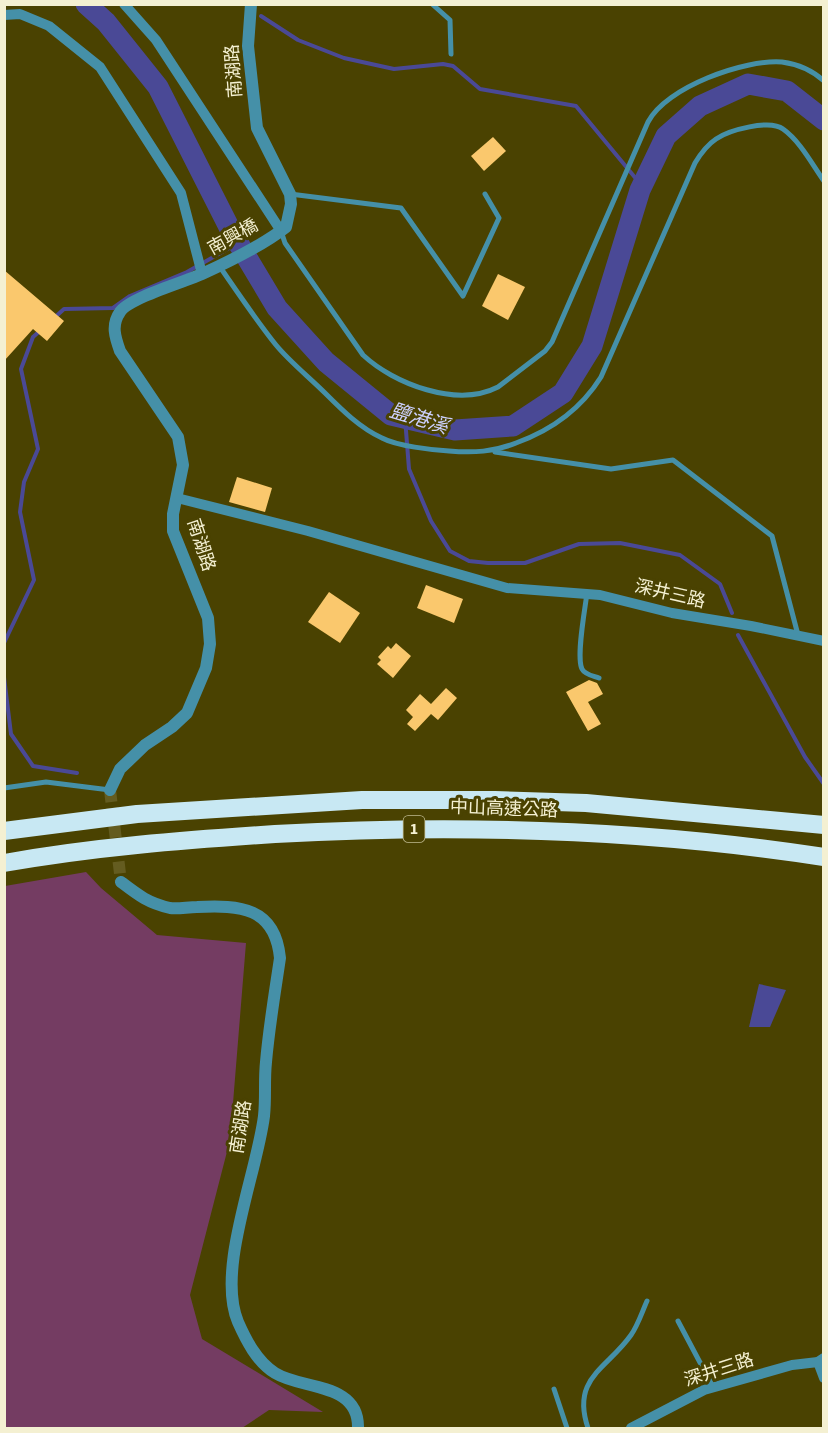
<svg xmlns="http://www.w3.org/2000/svg" width="828" height="1433" viewBox="0 0 828 1433" font-family="'Source Sans 3','Noto Sans TC',sans-serif">
	<rect width="100%" height="100%" fill="#4a4201"/>
	<path fill="#743c62" d="M86,872L101,888L157,935L246,943L230,1140L190,1295L202,1339L323,1412L269,1410L242,1428H5V886Z"/>
	<path fill="#4a4996" d="M759,984L786,990L770,1027H749Z"/>
	<g fill="none" stroke-linecap="round" stroke-linejoin="round">
		<g stroke="#4a4996" stroke-width="4">
			<path d="M261,16L298,40L344,58L394,69L443,64L453,66L480,89L576,106L642,186"/>
			<path d="M53,319L64,309L113,308L130,296L187,272L238,243"/>
			<path d="M405,418L409,469L431,521L450,551L469,561L488,563H525L579,544L620,543L680,555L720,584L732,613"/>
			<path d="M738,635L805,757L824,784"/>
			<path d="M4,643L34,580L20,512L24,482L38,449L21,369L33,337L41,330"/>
			<path d="M4,677L11,734L33,766L77,773"/>
		</g>
		<path stroke="#4a4996" stroke-width="21" d="M86,4L106,22L158,87L231,231L277,308L326,362L391,415L455,430L513,426L563,393L592,346L640,190L666,136L700,106L748,84L787,91L824,120"/>
	</g>
	<g fill="#fac86d">
		<path d="M493,137L506,151L484,171L471,156Z"/>
		<path d="M4,270L64,321L47,341L33,329L4,361Z"/>
		<path d="M498,274L525,287L508,320L482,306Z"/>
		<path d="M237,477L272,488L265,512L229,502Z"/>
		<path d="M426,585L463,599L454,623L417,608Z"/>
		<path d="M329,592L360,613L340,643L308,622Z"/>
		<path d="M396,643L411,656L393,678L377,664L381,660L378,657L388,646L391,649Z"/>
		<path d="M589,680L597,683L603,694L588,702L601,724L588,731L566,692Z"/>
		<path d="M446,688L457,698L438,720L431,714L415,731L407,724L413,717L406,710L420,694L431,704Z"/>
	</g>
	<g fill="none" stroke-linecap="round" stroke-linejoin="round">
		<path stroke="#645c20" stroke-width="12" stroke-dasharray="12 6" stroke-linecap="butt" d="M110,790L121,882"/>
		<g stroke="#4590a8" stroke-width="5">
			<path d="M432,4L450,20L451,54"/>
			<path d="M290,194L401,208L463,296L499,218L485,194"/>
			<path d="M281,231L285,243L363,355C394,384 457,408 498,387L545,351L552,342L648,122C666,87 745,59 782,62C797,64 813,71 824,81"/>
			<path d="M220,267C238,293 256,320 276,345C290,362 309,377 325,393C342,410 360,428 382,438C397,446 432,450 449,451C473,453 494,452 516,443C552,430 581,409 601,377L695,163C701,153 707,145 716,139C729,130 770,119 783,129C800,141 812,164 824,181"/>
			<path d="M495,452L611,469L673,460L772,536L798,635"/>
			<path d="M587,593C585,609 576,657 582,669C585,675 594,676 599,678"/>
			<path d="M4,788L46,782L110,790"/>
			<path d="M678,1321L713,1387"/>
			<path d="M554,1389L567,1428"/>
			<path d="M588,1428C571,1378 607,1369 631,1335C638,1325 642,1312 647,1301"/>
		</g>
		<g stroke="#4590a8" stroke-width="10">
			<path d="M124,4L156,40L281,231"/>
			<path d="M4,15L20,14L49,26L100,67L181,193L202,274"/>
			<path d="M177,498L308,531L507,588L600,595L672,613L751,626L824,641"/>
			<path d="M818,1362L824,1378"/>
			<path d="M631,1428L704,1390L792,1365L818,1362L824,1358"/>
		</g>
		<g stroke="#4590a8" stroke-width="12">
			<path d="M110,790L120,769L145,745L172,727L187,713L206,668L210,644L208,618L173,531V514L183,465L178,437L120,351C115,337 111,325 120,312C129,298 184,282 202,274C226,263 266,243 286,227L291,204L290,194L257,128L248,46L251,4"/>
			<path d="M121,882C138,895 148,903 170,908C178,909 188,907 197,907C240,905 275,907 280,958C275,992 269,1027 266,1062C264,1080 266,1098 264,1116C257,1173 216,1270 238,1322C246,1340 257,1362 275,1373C302,1390 359,1382 358,1428"/>
		</g>
		<g stroke="#c8e8f3" stroke-width="18">
			<path d="M4,831L137,814L362,800H495L586,803L824,825"/>
			<path d="M4,863C94,847 184,840 275,834C458,824 642,829 824,857"/>
		</g>
	</g>
	<g text-anchor="middle" dominant-baseline="central" stroke-width="6" stroke-linejoin="round" paint-order="stroke">
		<rect fill="#4a4201" stroke="#c1bc93" stroke-width="1.5" x="403.5" y="816" width="21" height="26" rx="4.5"/>
		<g font-size="16" font-weight="bold" fill="#f4f0d2">
			<text x="414" y="829">1</text>
		</g>
		<g font-size="18" fill="#f4f0d2" stroke="#4a4201">
			<text transform="translate(234 71) rotate(-94)">南湖路</text>
			<text transform="translate(233 237) rotate(-29)">南興橋</text>
			<text transform="translate(201 545) rotate(72)">南湖路</text>
			<text transform="translate(670 594) rotate(13)">深井三路</text>
			<text transform="translate(504 809) rotate(2)">中山高速公路</text>
			<text transform="translate(241 1127) rotate(-81)">南湖路</text>
			<text transform="translate(719 1370) rotate(-18)">深井三路</text>
		</g>
		<g font-size="20" font-style="italic" fill="#ccd0fc" stroke="#4a4201">
			<text transform="translate(419 419) rotate(17)">鹽港溪</text>
		</g>
	</g>
	<rect width="828" height="1433" fill="none" stroke="#f4f0d2" stroke-width="12"/>
</svg>
